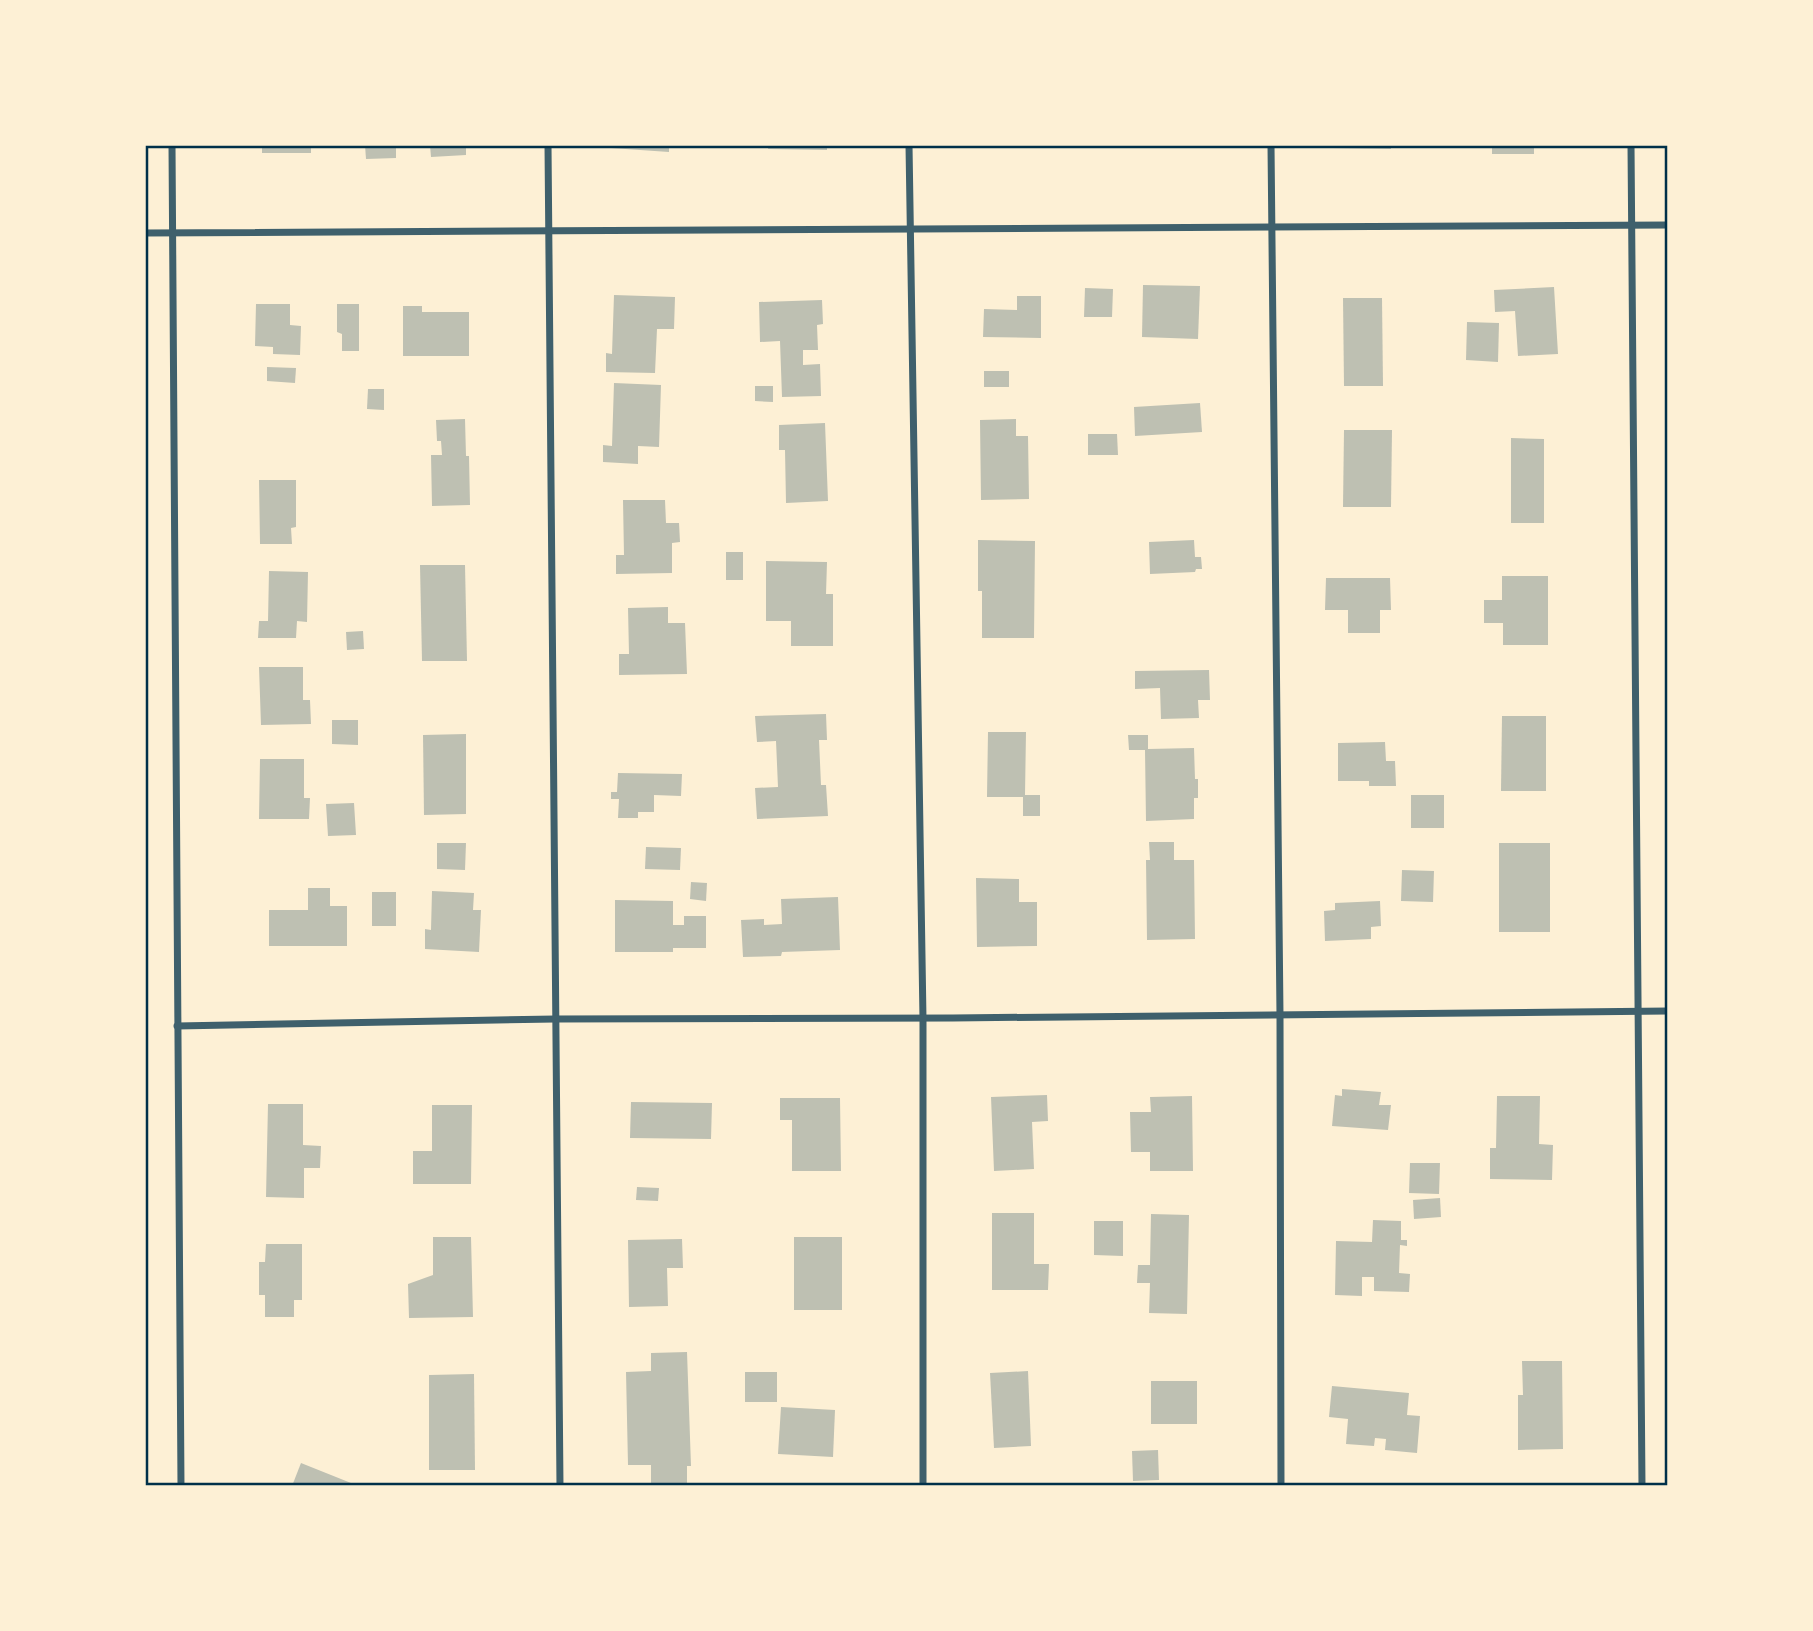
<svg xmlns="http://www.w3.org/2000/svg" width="1813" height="1631" viewBox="0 0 1813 1631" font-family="Figtree,sans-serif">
	<rect width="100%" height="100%" fill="#fdf0d5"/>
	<g fill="#bec0b2">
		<rect x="262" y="145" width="49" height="8"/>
		<path d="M365,145H396V158L366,159Z"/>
		<path d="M430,145H466V155L431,157Z"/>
		<path d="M611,145H669V152L611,148Z"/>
		<path d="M769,145H827V150L768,149Z"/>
		<path d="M1332,145H1391V149L1332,148Z"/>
		<rect x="1492" y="145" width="42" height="9"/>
		<path d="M1143,285L1200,286L1198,339L1142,337Z"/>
		<path d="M1554,287L1558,354L1518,356L1515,311L1495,312L1494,290Z"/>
		<path d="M1085,288L1113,289L1112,317H1084Z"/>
		<path d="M614,295L675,297L674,329H657L655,373L606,372V353L612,354Z"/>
		<path d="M1017,296H1041V338L983,337L984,309L1017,310Z"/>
		<path d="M1343,298H1382L1383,386H1344Z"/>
		<path d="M822,300L823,324L817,325L818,350H803V365L820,364L821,396L782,397L780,341L760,342L759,302Z"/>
		<path d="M256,304H290V325L301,326L300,355L273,354V347L255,346Z"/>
		<path d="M337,304H359V351H342V334L337,332Z"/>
		<path d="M403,306H422V312H469V356H403Z"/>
		<path d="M1467,322L1499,323L1498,362L1466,360Z"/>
		<path d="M267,367L296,368L295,383L267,381Z"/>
		<rect x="984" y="371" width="25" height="16"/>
		<path d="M614,383L661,385L659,447L638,446V464L603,462V445L612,446Z"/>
		<path d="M755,386H773V402L755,401Z"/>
		<path d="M368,389H384V410L367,409Z"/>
		<path d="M1200,403L1202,432L1135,436L1134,407Z"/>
		<path d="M465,419L466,456H469L470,505L432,506L431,455H442L441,441H437L436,420Z"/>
		<path d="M1016,419V436H1028L1029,499L981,500L980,420Z"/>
		<path d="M825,423L828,501L786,503L785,450H779V425Z"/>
		<path d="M1344,430H1392L1391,507H1343Z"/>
		<path d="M1088,434H1117L1118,455H1088Z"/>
		<path d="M1511,438L1544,439V523H1511Z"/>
		<path d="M259,480H296V527L291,528L292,544H260Z"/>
		<path d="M623,500H665L666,523H679L680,542L672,543V573L616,574V555H624Z"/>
		<path d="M978,540L1035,541L1034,638H982V591H978Z"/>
		<path d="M1194,540L1195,557H1201L1202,569H1196L1195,572L1150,574L1149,542Z"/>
		<rect x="726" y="552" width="17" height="28"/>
		<path d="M766,561L827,562L826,594H833V646H791V621H766Z"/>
		<path d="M420,565H465L467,661H422Z"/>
		<path d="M269,571L308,572L307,622L297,621L296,638H258L259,621H268Z"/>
		<path d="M1502,576H1548V645H1503V623H1484V600H1502Z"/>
		<path d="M1326,578H1390L1391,610H1380V633H1348V610H1325Z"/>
		<path d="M668,607V623H685L687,674L619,675V654H629L628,608Z"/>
		<path d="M363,631L364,649L347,650L346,632Z"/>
		<path d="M259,667H303V700H310L311,724L261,725Z"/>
		<path d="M1209,670L1210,700H1198L1199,718L1161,719L1160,688L1135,689V671Z"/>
		<path d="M826,714L827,740H819L821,785H826L828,816L757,819L755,788L778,787L776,741L757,742L755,716Z"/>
		<path d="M1502,716H1546V791H1501Z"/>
		<path d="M332,720H358V745L332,744Z"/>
		<path d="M988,732H1026L1025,795H1040V816H1023V797H987Z"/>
		<path d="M466,734V814L424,815L423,735Z"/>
		<path d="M1128,735H1148V749L1194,748L1195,779H1198V798H1194V819L1146,821L1145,750H1129Z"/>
		<path d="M1385,742L1386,761H1395L1396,786H1369V781H1338V743Z"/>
		<path d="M260,759H304V798H310L309,819H259Z"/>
		<path d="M618,773L682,774L681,796L654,795V812H638V818H618L619,799H611V792H617Z"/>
		<rect x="1411" y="795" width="33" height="33"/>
		<path d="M354,803L356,835L328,836L326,804Z"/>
		<path d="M1149,842H1174V860H1194L1195,939L1147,940L1146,860H1150Z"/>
		<path d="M437,843H466L465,870L437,869Z"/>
		<rect x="1499" y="843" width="51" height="89"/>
		<path d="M646,847L681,848L680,870L645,869Z"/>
		<path d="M1402,870L1434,871L1433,902L1401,901Z"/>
		<path d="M976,878L1019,879V902H1037V946L977,947Z"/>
		<path d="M691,882L707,883L706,901L690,899Z"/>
		<path d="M308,888H330V906H347V946H269V910H308Z"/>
		<path d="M432,891L474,893L473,910H481L479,952L425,949V929L431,930Z"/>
		<rect x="372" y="892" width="24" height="34"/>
		<path d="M838,897L840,950L782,952L781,956L743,957L741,920L764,919V925L782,924L781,899Z"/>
		<path d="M615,900L673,901V925H684V916H706V948H673V952H615Z"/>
		<path d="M1380,901L1381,926L1371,927V939L1325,941L1324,911L1335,910V903Z"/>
		<path d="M1342,1089L1381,1092L1379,1105H1391L1388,1130L1332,1126L1335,1095L1342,1096Z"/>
		<path d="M1047,1095L1048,1121L1032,1122L1034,1169L994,1171L991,1097Z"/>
		<path d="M1192,1096L1193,1171H1150V1152H1131L1130,1112H1151L1150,1097Z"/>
		<path d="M1497,1096H1540L1539,1144L1553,1145L1552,1180L1490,1179V1148H1496Z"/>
		<path d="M780,1098H840L841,1171H792V1120H780Z"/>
		<path d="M631,1102L712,1103L711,1139L630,1138Z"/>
		<path d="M268,1104H303V1145L321,1146L320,1168H304V1198L266,1197Z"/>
		<path d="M432,1105H472L471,1184H413V1151H432Z"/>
		<path d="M1410,1163H1440L1439,1194L1409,1193Z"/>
		<path d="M637,1187L659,1188L658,1201L636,1200Z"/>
		<path d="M1440,1198L1441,1217L1414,1219L1413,1200Z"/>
		<path d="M992,1213H1034V1264H1049L1048,1290H992Z"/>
		<path d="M1151,1214L1189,1215L1187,1314L1149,1313L1150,1283H1137L1138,1265H1150Z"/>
		<path d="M1373,1220L1401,1221V1240H1407V1246L1400,1245L1399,1273L1410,1274L1409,1292L1374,1291V1277H1362V1296L1335,1295L1336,1241L1372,1242Z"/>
		<path d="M1094,1221H1123V1256L1094,1255Z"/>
		<path d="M433,1237H471L473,1317L409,1318L408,1284L433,1275Z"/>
		<rect x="794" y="1237" width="48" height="73"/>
		<path d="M682,1239L683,1268H667L668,1306L629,1307L628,1240Z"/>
		<path d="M266,1244H302V1300H294V1317H265V1295H259V1262H265Z"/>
		<path d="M687,1352L691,1466H687V1483L651,1484V1465H628L626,1372L651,1371V1353Z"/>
		<path d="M1522,1361H1562L1563,1449L1518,1450V1395H1523Z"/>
		<path d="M1028,1371L1031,1446L994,1448L990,1373Z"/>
		<rect x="745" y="1372" width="32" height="30"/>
		<path d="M474,1374L475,1470H429V1375Z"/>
		<rect x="1151" y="1381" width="46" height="43"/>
		<path d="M1332,1386L1409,1393L1407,1415L1420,1416L1417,1453L1385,1450L1386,1439L1375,1438L1374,1446L1346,1444L1348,1419L1329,1417Z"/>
		<path d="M781,1407L835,1410L833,1457L778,1454Z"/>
		<path d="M1158,1450L1159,1480L1133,1481L1132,1451Z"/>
		<path d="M301,1463L351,1483L350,1486H292Z"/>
	</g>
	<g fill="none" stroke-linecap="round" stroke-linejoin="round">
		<g stroke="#3f606c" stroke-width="7">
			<path d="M172,145L181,1486"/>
			<path d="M548,145L560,1486"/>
			<path d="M909,145L923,1019V1486"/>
			<path d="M1271,145L1280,1015L1281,1486"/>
			<path d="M1631,145L1642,1486"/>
			<path d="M145,233L1668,225"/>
			<path d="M177,1026L555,1019L953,1018L1668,1011"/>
		</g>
	</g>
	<rect width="1813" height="1631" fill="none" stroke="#fdf0d5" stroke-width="294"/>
	<rect x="147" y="147" width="1519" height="1337" fill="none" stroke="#003049" stroke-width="2.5"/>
</svg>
